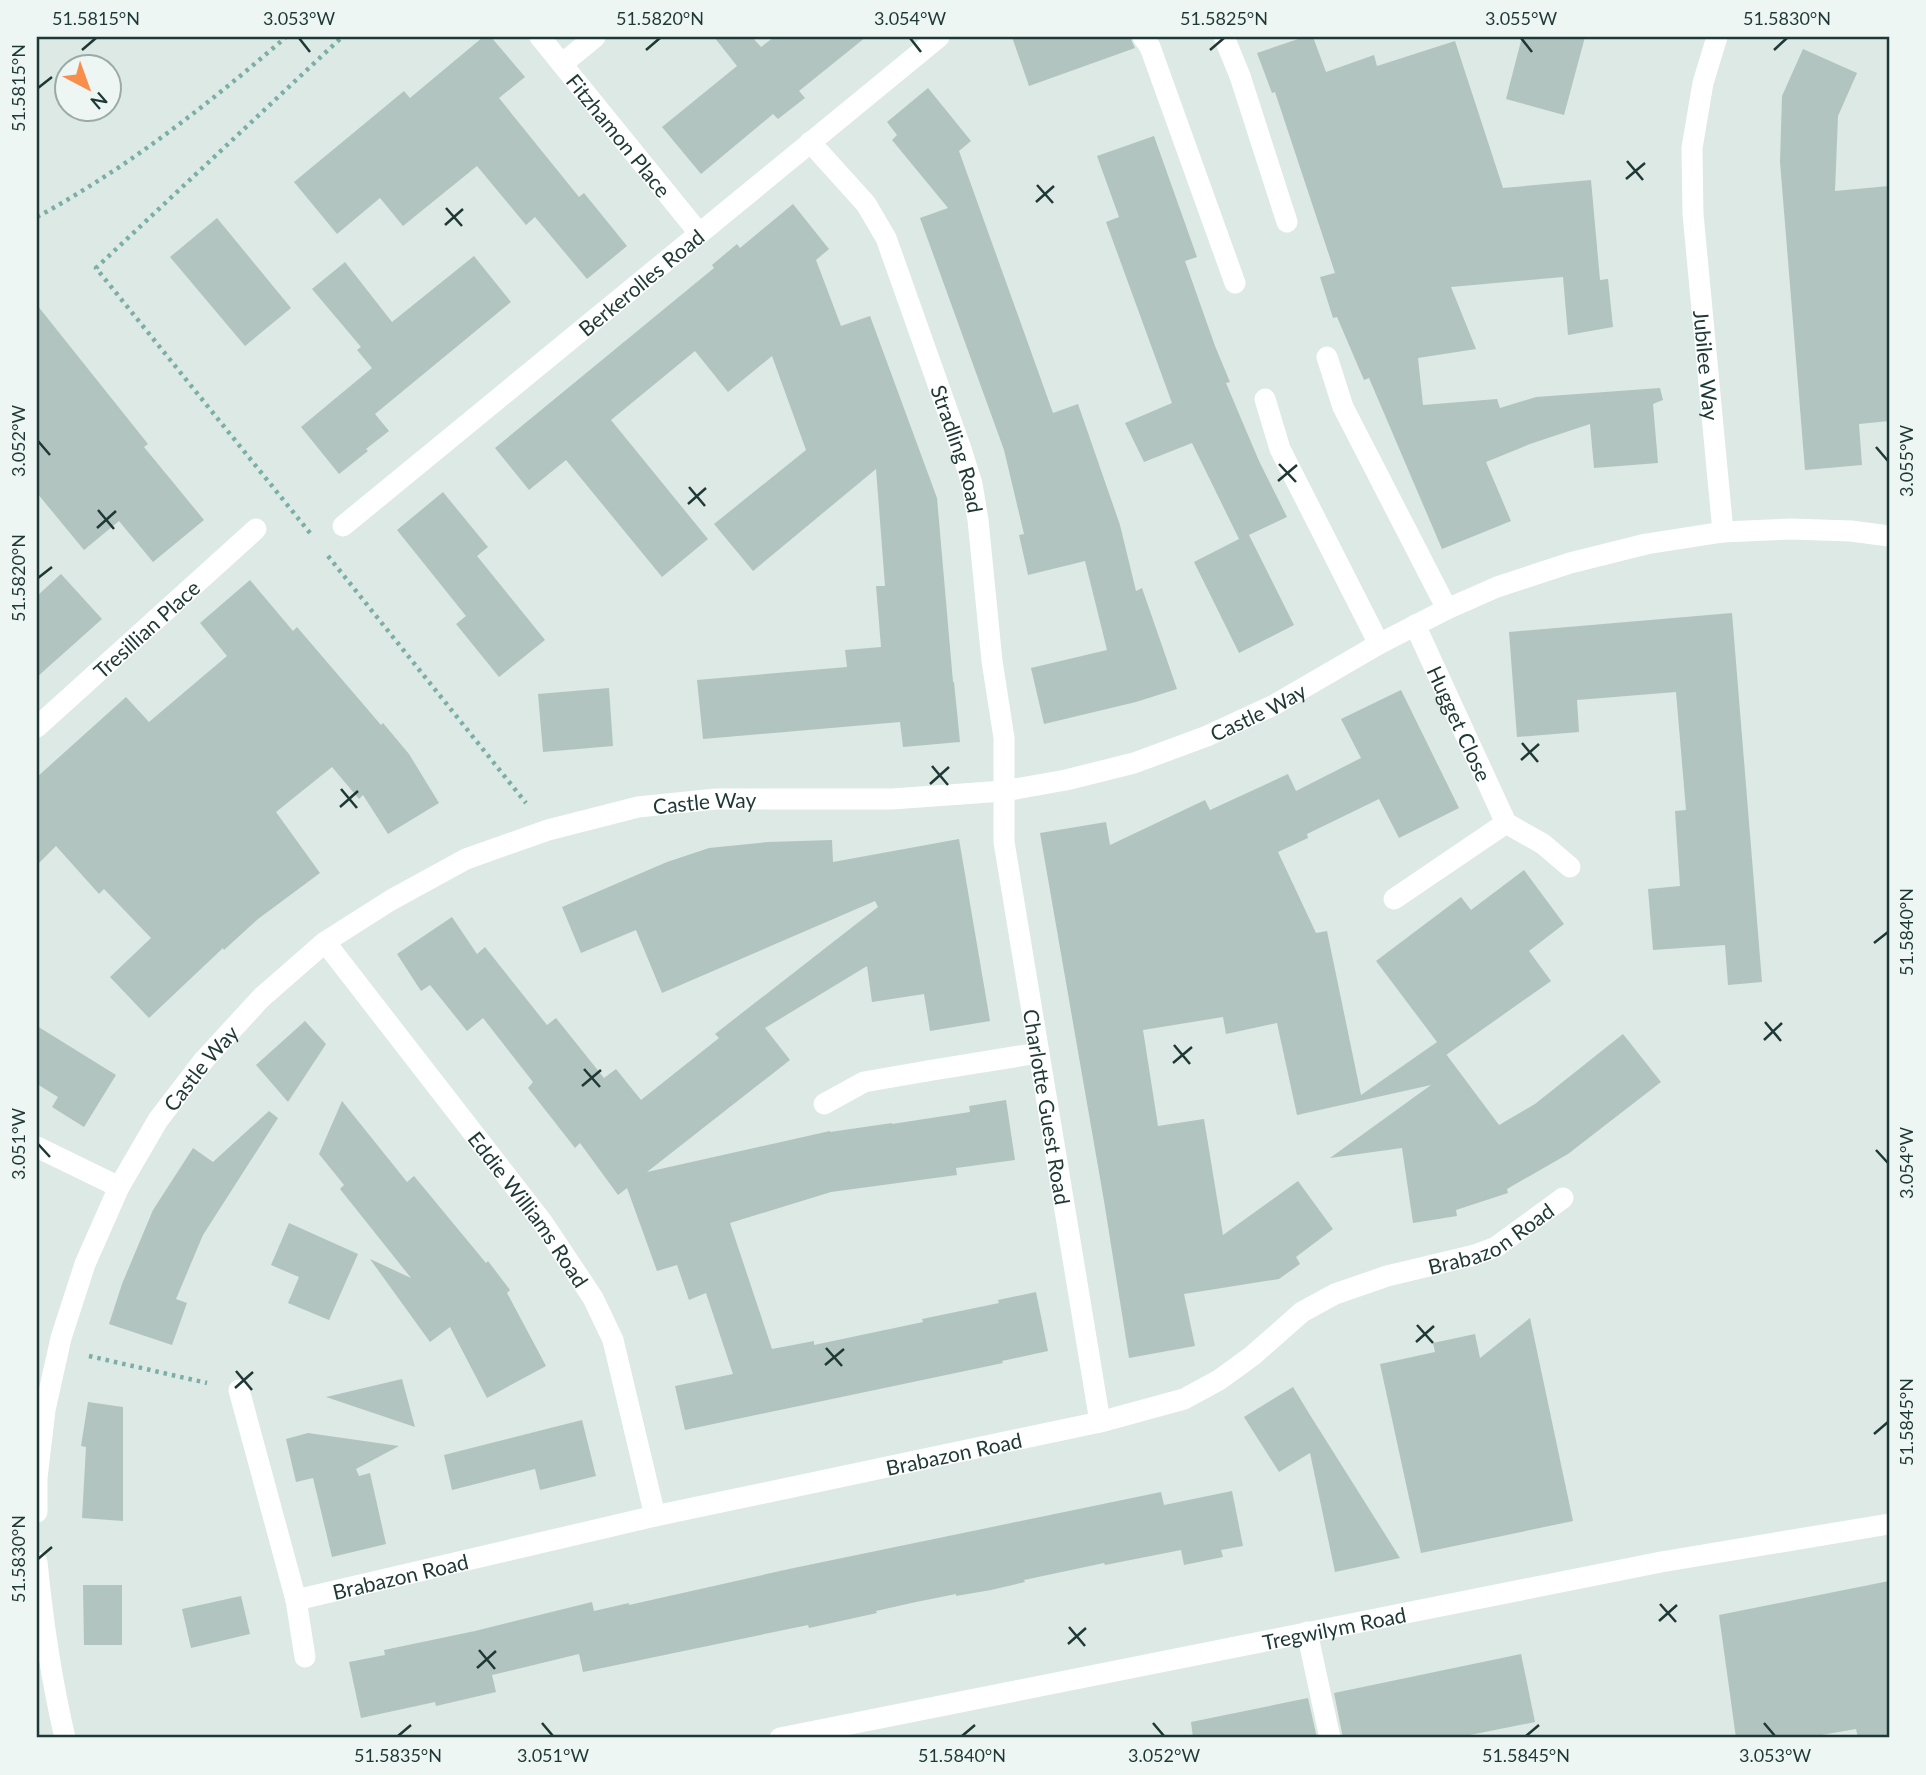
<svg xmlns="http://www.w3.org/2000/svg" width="1926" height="1775" viewBox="0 0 1926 1775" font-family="Lato,sans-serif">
	<rect width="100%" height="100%" fill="#dce9e5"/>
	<g fill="#b2c4bf">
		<path d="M483,37H491L525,77L499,98L579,197L584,193L627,246L587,279L535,217L526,225L477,166L403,226L380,198L337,234L294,182L404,91L410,98Z"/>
		<path d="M714,37H752L761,47L774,37H866L799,91L805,98L778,119L773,114L701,174L662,127L737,66Z"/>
		<path d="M1012,37H1130L1135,48L1029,86Z"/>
		<path d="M1304,37H1313L1326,72L1374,55L1377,66L1455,41L1503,188L1591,180L1600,280L1608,279L1613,327L1568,335L1563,277L1451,287L1476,349L1418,358L1423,405L1497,399L1500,408L1536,397L1660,388L1663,400L1653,404L1658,463L1594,468L1590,424L1530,444L1486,462L1511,521L1442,549L1369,378L1364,380L1337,317L1333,318L1320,277L1335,273L1275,92L1272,93L1257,53Z"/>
		<path d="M1522,37H1585L1564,115L1506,99Z"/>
		<path d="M1803,49L1857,73L1838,116L1835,191L1889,186V421L1859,424L1862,465L1805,470L1780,162L1782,96Z"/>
		<path d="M928,88L971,141L959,151L1053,413L1078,404L1120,525L1136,591L1142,588L1177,689L1136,702L1044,724L1031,668L1107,650L1085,561L1028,575L1019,535L1024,534L1004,450L920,218L948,208L892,140L897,135L887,122Z"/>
		<path d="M1154,136L1197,257L1185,261L1215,346L1230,382L1226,383L1259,461L1287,517L1249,535L1294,625L1239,653L1194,562L1239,539L1192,443L1144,462L1125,423L1172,403L1106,222L1119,217L1097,156Z"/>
		<path d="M793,204L829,249L816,260L841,326L870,316L937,498L953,682H954L960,742L903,747L900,722L703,739L697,680L847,667L845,650L881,647L876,586H885L876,469L753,571L714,524L806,450L772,356L728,392L695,351L611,420L708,539L662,577L566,460L529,490L495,448L714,268L712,265L737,244L740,248Z"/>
		<path d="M217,218L291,308L245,346L170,257Z"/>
		<path d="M474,256L511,302L375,414L389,431L366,449L368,451L339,474L301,427L372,368L357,350L361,347L312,289L345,262L392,322Z"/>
		<path d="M37,305L148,444L144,447L204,520L153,562L119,521L84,550L37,493Z"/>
		<path d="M443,492L488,547L477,556L545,640L499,677L456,624L466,616L397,530Z"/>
		<path d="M61,574L102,619L37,677V596Z"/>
		<path d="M250,580L293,631L297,627L381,725L383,723L409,754L439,803L388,834L363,795L359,799L332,767L276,812L320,873L258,919L224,950L223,948L149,1018L110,977L151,938L104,889L99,894L56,846L37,865V777L126,697L149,722L227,656L200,623Z"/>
		<path d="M1732,613L1762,982L1728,985L1725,945L1653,950L1648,889L1680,886L1675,811L1686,810L1676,692L1577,700L1579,732L1517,737L1509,632Z"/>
		<path d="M609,688L613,746L543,752L538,694Z"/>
		<path d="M1401,690L1459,808L1399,838L1379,799L1307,834L1308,838L1278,852L1316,933L1327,931L1361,1095L1437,1042L1376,961L1461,897L1471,910L1524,870L1564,924L1529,951L1551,981L1446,1055L1443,1050L1499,1125L1535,1104L1623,1034L1661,1082L1568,1154L1507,1189L1508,1193L1456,1210L1457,1216L1413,1223L1402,1148L1330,1158L1431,1085L1297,1115L1277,1023L1226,1034L1223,1017L1143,1030L1158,1126L1204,1119L1223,1235L1298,1181L1333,1229L1296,1257L1300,1264L1279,1279L1184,1294L1195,1346L1129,1358L1104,1201L1040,833L1106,822L1110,845L1205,800L1210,810L1288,774L1296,791L1361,758L1341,719Z"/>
		<path d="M959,839L990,1021L930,1031L924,994L872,1002L867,966L765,1028L790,1060L647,1172L830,1131V1132L892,1123V1124L970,1112L969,1106L1006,1100L1015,1160L956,1168L957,1175L831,1192L730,1223L772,1349L814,1341V1345L923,1322L922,1319L999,1303L998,1300L1036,1292L1048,1351L1002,1361L1003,1363L685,1430L675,1386L733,1374L706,1293L689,1300L677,1265L657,1271L627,1188L618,1195L580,1143L575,1148L528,1088L533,1082L483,1018L467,1031L430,985L421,991L397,954L452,917L477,954L485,947L547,1025L556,1018L604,1078L616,1069L641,1100L719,1038L715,1034L878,907L875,901L662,993L636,930L581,953L562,907L667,862L709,848L768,842L832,840L833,862Z"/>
		<path d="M305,1021L326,1044L288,1102L256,1065Z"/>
		<path d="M37,1026L116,1075L84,1127L52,1107L58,1097L37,1084Z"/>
		<path d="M342,1101L407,1182L414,1176L486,1263L488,1261L510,1290L507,1293L546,1366L487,1398L450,1327L430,1342L370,1259L411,1278L340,1189L344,1185L319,1154Z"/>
		<path d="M269,1111L278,1118L203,1235L176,1299L187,1303L172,1345L109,1324L122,1284L153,1210L193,1148L213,1162Z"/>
		<path d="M289,1223L358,1254L329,1320L288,1303L299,1277L271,1265Z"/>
		<path d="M1530,1318L1573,1521L1421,1553L1380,1364L1435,1352L1433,1343L1475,1334L1480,1358Z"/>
		<path d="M402,1379L415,1427L326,1397Z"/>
		<path d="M1293,1387L1310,1415L1400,1558L1335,1572L1310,1453L1279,1472L1244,1417Z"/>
		<path d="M88,1402L123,1407V1521L82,1518L86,1447L81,1446Z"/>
		<path d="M582,1420L596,1476L540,1490L535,1469L452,1490L444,1455Z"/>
		<path d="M308,1433L399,1446L356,1469L359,1476L370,1473L386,1544L332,1557L313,1478L296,1482L286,1439Z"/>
		<path d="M1232,1491L1243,1546L1221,1550L1223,1557L1184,1565L1181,1550L1105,1565L1104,1563L1024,1580L1025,1582L991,1590L956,1596V1594L916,1602L876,1611L877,1613L809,1628L808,1625L583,1672L579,1654L492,1675L496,1692L436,1706L435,1702L361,1718L349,1662L385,1655L384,1650L475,1631L592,1602L594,1611L629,1603V1605L789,1569L1161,1492L1164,1505Z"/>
		<path d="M1889,1581V1738H1858L1856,1729L1805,1738H1736L1719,1615Z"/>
		<path d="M83,1585H122V1645H84Z"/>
		<path d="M241,1596L250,1634L191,1648L182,1609Z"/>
		<path d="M1521,1654L1535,1722L1455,1738H1343L1334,1693Z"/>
		<path d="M1308,1698L1317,1738H1193L1191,1722Z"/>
	</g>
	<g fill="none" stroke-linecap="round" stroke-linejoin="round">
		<g stroke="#7bafa6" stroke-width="4.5" stroke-dasharray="3.5 5" stroke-linecap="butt">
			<path d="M37,217C127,168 209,104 286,37"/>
			<path d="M310,533L96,268L342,37"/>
			<path d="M328,556L526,803"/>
			<path d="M89,1356L207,1383"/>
		</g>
		<g stroke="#fff" stroke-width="21">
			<path d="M1143,37L1150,47L1235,283"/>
			<path d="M1224,37L1240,76L1287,222"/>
			<path d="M562,64L595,37"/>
			<path d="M1327,357L1343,407L1447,609"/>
			<path d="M1265,399L1280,449L1379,644"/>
			<path d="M824,1104L864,1082L927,1071"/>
			<path d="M239,1390L296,1600L305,1657"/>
			<path d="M1307,1632L1330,1738"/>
		</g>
		<g stroke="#fff" stroke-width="21">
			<path id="s1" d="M540,37L699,233"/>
			<path id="s2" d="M810,142L866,204L886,238L961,449L972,484L978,520L992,661L1004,738V842L1100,1422"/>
			<path id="s3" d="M343,526L939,37"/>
			<path id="s4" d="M1415,625L1506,823L1543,844L1570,867"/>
			<path id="s5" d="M37,727L256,529"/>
			<path d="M1394,899L1506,823"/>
			<path id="s6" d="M325,942L543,1223L593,1298L613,1340L655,1516"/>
			<path d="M927,1071L1038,1053"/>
			<path d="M37,1147L119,1187"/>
			<path id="s7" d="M296,1600L655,1516L1100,1422L1184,1399L1219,1380L1252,1356L1302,1312L1335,1294L1387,1276L1475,1255L1496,1247L1563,1198"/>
			<path id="s8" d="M780,1738L1661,1562L1889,1524"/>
		</g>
		<g stroke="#fff" stroke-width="21">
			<path id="s9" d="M1717,37L1703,83L1692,148L1693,214L1723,532"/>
			<path id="s10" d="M37,1512V1478L45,1410L61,1338L85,1264L119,1187L158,1120L204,1060L261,998L325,942L391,900L466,859L548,830L638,807L716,799H892L1004,791L1066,780L1134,763L1207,736L1274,705L1379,644L1447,609L1497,587L1570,563L1646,544L1723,532L1790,529L1851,531L1889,536"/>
			<path d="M37,1562C43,1623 51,1678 65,1738"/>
		</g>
	</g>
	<path fill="none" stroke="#1e3935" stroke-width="2.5" d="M299,38L310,52M910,38L921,52M1521,38L1532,52M82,50L96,38M646,50L660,38M1210,50L1224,38M1774,50L1787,38M38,88L52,77M1627,161L1643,180M1626,179L1645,163M1037,185L1053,203M1036,202L1054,186M446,208L462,226M445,225L463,209M38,441L50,455M1876,447L1888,461M1279,464L1296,482M1278,481L1297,465M689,487L705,506M688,504L706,488M98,510L114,529M97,528L116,511M38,578L52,567M1522,743L1538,762M1521,760L1539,744M932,766L948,785M930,784L949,767M341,789L357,808M340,807L358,791M1874,943L1888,932M1765,1022L1781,1041M1764,1040L1782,1023M1174,1045L1190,1064M1173,1063L1192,1047M584,1069L600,1087M582,1086L601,1070M38,1144L50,1157M1876,1150L1888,1163M1417,1325L1433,1343M1416,1342L1434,1326M826,1348L842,1366M825,1365L844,1349M236,1371L252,1390M235,1388L253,1372M1874,1434L1888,1422M38,1559L52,1547M1660,1604L1676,1622M1659,1621L1677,1605M1069,1627L1085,1646M1068,1644L1086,1628M479,1650L495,1669M477,1668L496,1651M542,1723L553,1736M1153,1723L1164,1736M1764,1723L1775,1736M398,1736L411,1725M962,1736L975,1725M1526,1736L1539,1725"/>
	<g text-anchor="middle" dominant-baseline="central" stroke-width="5" stroke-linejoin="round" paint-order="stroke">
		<g font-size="21" fill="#1e3935" stroke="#edf6f3">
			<text stroke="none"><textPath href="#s1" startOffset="126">Fitzhamon Place</textPath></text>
			<text stroke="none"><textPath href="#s3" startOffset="385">Berkerolles Road</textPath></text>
			<text stroke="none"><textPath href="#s9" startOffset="332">Jubilee Way</textPath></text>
			<text stroke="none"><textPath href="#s2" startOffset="346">Stradling Road</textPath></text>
			<text stroke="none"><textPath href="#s5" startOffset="147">Tresillian Place</textPath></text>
			<text stroke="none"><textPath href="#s10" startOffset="1638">Castle Way</textPath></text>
			<text stroke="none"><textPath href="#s4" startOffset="108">Hugget Close</textPath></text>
			<text stroke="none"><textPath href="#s10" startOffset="1071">Castle Way</textPath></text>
			<text stroke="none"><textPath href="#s10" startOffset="483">Castle Way</textPath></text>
			<text stroke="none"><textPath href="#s2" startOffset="1012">Charlotte Guest Road</textPath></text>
			<text stroke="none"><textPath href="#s6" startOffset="336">Eddie Williams Road</textPath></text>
			<text stroke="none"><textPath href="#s7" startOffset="1262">Brabazon Road</textPath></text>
			<text stroke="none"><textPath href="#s7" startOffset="674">Brabazon Road</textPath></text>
			<text stroke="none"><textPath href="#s7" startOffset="107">Brabazon Road</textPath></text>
			<text stroke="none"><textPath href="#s8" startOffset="565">Tregwilym Road</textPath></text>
		</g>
	</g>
	<rect width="1926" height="1775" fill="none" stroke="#edf6f3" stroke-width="77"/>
	<g transform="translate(88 88) rotate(139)"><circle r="33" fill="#edf6f3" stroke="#9aaaa7" stroke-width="2"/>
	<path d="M0-5L12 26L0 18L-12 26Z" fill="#f88e4c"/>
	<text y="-10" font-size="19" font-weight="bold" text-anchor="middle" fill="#1e3935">N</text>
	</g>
	<rect x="38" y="38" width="1850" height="1698" fill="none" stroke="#1e3935" stroke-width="2.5"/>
	<g font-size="18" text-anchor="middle" fill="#1e3935">
		<text x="96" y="25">51.5815°N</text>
		<text x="299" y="25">3.053°W</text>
		<text x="660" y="25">51.5820°N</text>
		<text x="910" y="25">3.054°W</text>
		<text x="1224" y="25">51.5825°N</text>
		<text x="1521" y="25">3.055°W</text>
		<text x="1787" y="25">51.5830°N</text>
		<text transform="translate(19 88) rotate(-90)" y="6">51.5815°N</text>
		<text transform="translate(19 441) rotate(-90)" y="6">3.052°W</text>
		<text transform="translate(1907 461) rotate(-90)" y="6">3.055°W</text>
		<text transform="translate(19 578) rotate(-90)" y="6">51.5820°N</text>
		<text transform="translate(1907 932) rotate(-90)" y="6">51.5840°N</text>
		<text transform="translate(19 1144) rotate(-90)" y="6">3.051°W</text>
		<text transform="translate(1907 1163) rotate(-90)" y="6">3.054°W</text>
		<text transform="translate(1907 1422) rotate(-90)" y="6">51.5845°N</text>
		<text transform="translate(19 1559) rotate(-90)" y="6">51.5830°N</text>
		<text x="398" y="1762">51.5835°N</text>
		<text x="553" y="1762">3.051°W</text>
		<text x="962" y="1762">51.5840°N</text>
		<text x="1164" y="1762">3.052°W</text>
		<text x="1526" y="1762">51.5845°N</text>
		<text x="1775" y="1762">3.053°W</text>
	</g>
</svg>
